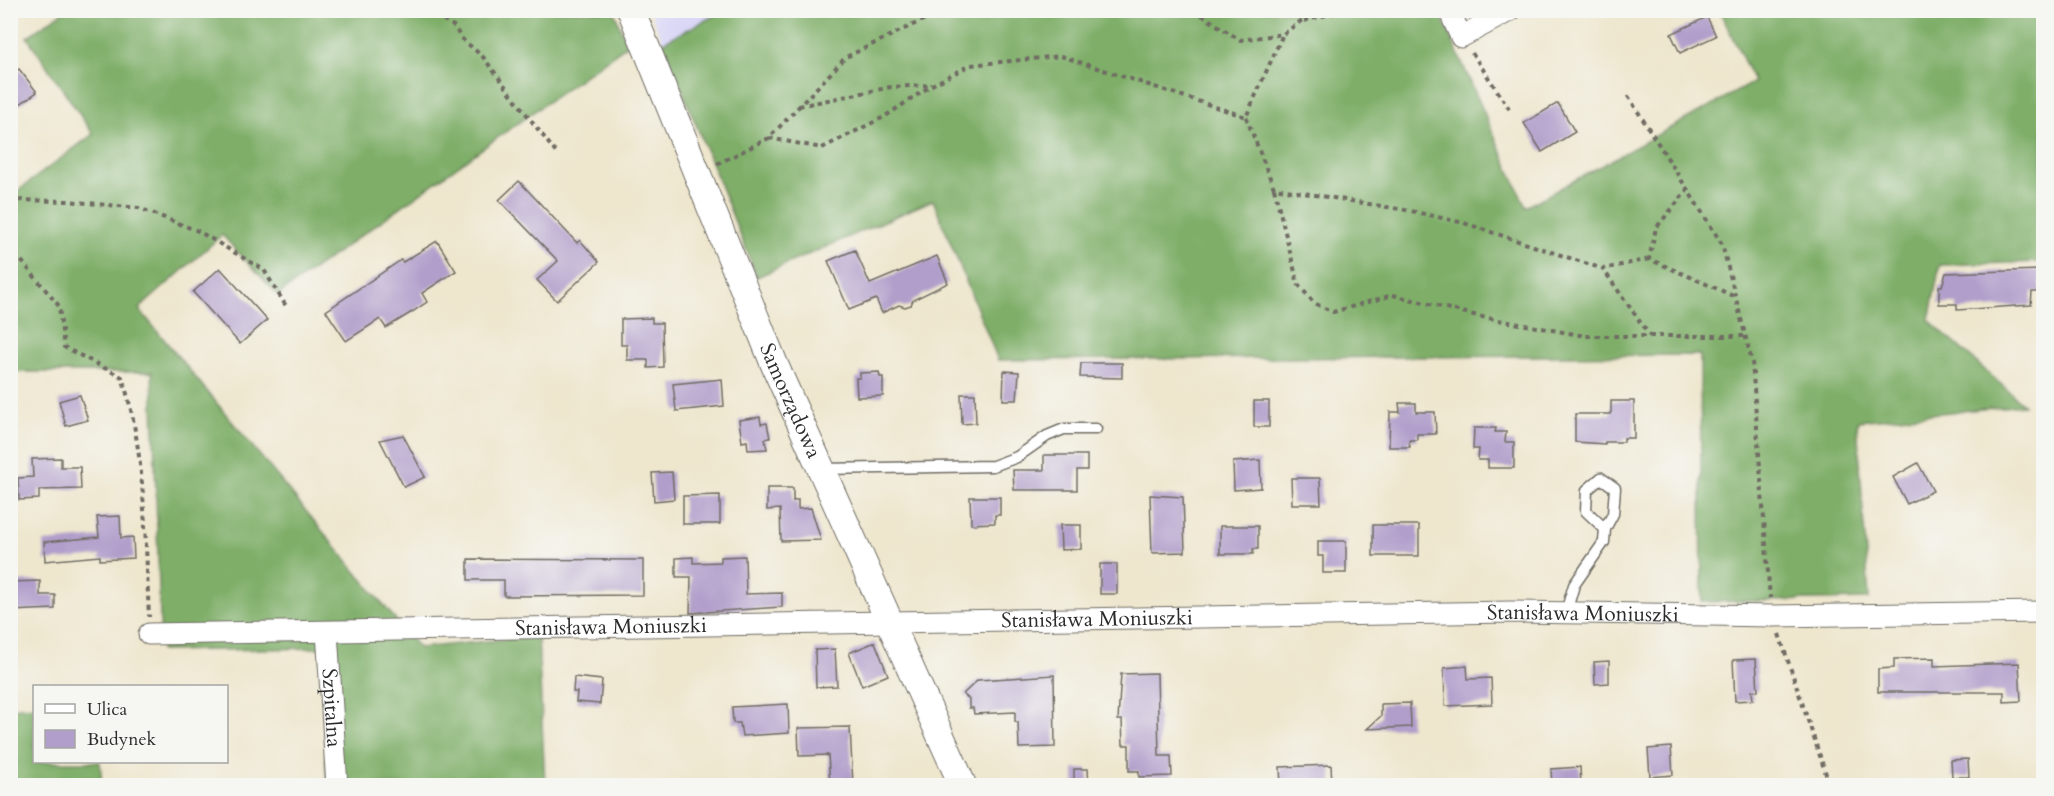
<svg xmlns="http://www.w3.org/2000/svg" width="2054" height="796" viewBox="0 0 2054 796" font-family="Cardo,serif">
	<rect width="100%" height="100%" fill="#f6f6f2"/>
	<filter id="ink" filterUnits="userSpaceOnUse"><feTurbulence type="fractalNoise" baseFrequency=".0167" numOctaves="2"/><feDisplacementMap in="SourceGraphic" scale="12" xChannelSelector="R" yChannelSelector="G"/><feConvolveMatrix kernelMatrix="1 2 1 2 8 2 1 2 1" color-interpolation-filters="sRGB"/></filter>
	<filter id="wash" filterUnits="userSpaceOnUse"><feTurbulence type="fractalNoise" baseFrequency=".008" numOctaves="4" result="noise"/><feDisplacementMap in="SourceGraphic" scale="24" xChannelSelector="R" yChannelSelector="G"/><feGaussianBlur stdDeviation="1.35" result="paint"/><feColorMatrix in="noise" values="0 0 0 0 0 0 0 0 0 0 0 0 0 0 0 0 0 1.4 0 .05"/><feComposite in="paint" operator="in"/></filter>
	<g filter="url(#wash)">
		<rect width="100%" height="100%" fill="#eee6cd"/>
		<path fill="#d9d6f7" d="M650,11H725L663,42Z"/>
		<g fill="#7eae68" stroke="#546c4a" stroke-width="1.5">
			<path d="M725,10L1439,11L1526,207L1754,82L1720,11H2043V262L1940,265L1929,320L2024,405L1857,421L1869,599L1702,602L1700,355L998,360L933,200L757,277L663,42Z"/>
			<path d="M64,11H614L627,45L278,295L222,235L139,309L419,648L538,636L545,785H327L321,648L161,651L152,372H11V196L93,134L27,37Z"/>
			<path d="M34,706V762H100L102,785H11V708Z"/>
		</g>
		<g id="blocks">
			<g fill="#b19ecb">
				<path d="M1707,17L1716,36L1680,53L1671,34Z"/>
				<path d="M19,69L37,92L10,111V75Z"/>
				<path d="M1558,103L1575,132L1542,152L1524,123Z"/>
				<path d="M519,181L577,243L580,240L599,262L557,301L537,280L558,261L499,200Z"/>
				<path d="M437,241L456,271L422,293L427,302L412,312L386,328L380,319L346,341L326,311L401,260L403,262Z"/>
				<path d="M855,250L870,284L937,256L948,283L913,300L911,305L905,307L899,305L882,313L876,299L849,310L828,261Z"/>
				<path d="M220,268L267,320L240,344L193,292Z"/>
				<path d="M2040,270L2041,292H2032L2031,305L1957,310V304H1939V286H1942L1946,273Z"/>
				<path d="M652,318V323H662L663,367L648,368V360H627V345H621V319Z"/>
				<path d="M1081,363H1122V378L1080,377Z"/>
				<path d="M1004,371L1019,372L1017,400H1003Z"/>
				<path d="M879,372L880,377H883V396L857,397L856,378H860V373Z"/>
				<path d="M722,379L724,406L676,411L673,384Z"/>
				<path d="M961,394H975L976,423L962,424Z"/>
				<path d="M80,395L88,420L66,426L59,401Z"/>
				<rect x="1254" y="401" width="15" height="26"/>
				<path d="M1611,401H1634V438H1624V442H1605V444L1575,442V414H1611Z"/>
				<path d="M1399,403H1416V412H1435L1436,434H1417V440H1409L1410,447H1389L1390,412H1400Z"/>
				<path d="M760,417L761,424L767,423L770,438L765,439L767,449L748,450L747,441L742,442L739,420Z"/>
				<path d="M1474,428H1496L1495,432H1506L1505,442H1514V468H1488V460H1478L1479,449H1473Z"/>
				<path d="M403,435L425,477L404,487L380,440Z"/>
				<path d="M1044,455H1087V470H1077V490H1014L1013,470H1044Z"/>
				<path d="M61,458V467H80L81,489L39,490V499L19,500L18,478L33,477L32,459Z"/>
				<path d="M1260,460L1261,488L1234,490L1233,462Z"/>
				<path d="M1918,463L1933,491L1907,504L1893,477Z"/>
				<path d="M672,472L674,499L654,501L652,473Z"/>
				<path d="M1291,478H1320L1321,504H1292Z"/>
				<path d="M767,488H793V501L798,500V509L811,508L821,540L781,541L780,509L767,510Z"/>
				<path d="M720,495V524H683V496Z"/>
				<path d="M1150,495L1183,497L1185,552L1152,553Z"/>
				<path d="M970,497H1000V515H995V523L971,524Z"/>
				<path d="M120,516L121,538L133,537L134,558L100,560V556L45,561L44,542L99,537L97,517Z"/>
				<path d="M1060,525H1081V549L1061,550Z"/>
				<rect x="1373" y="525" width="46" height="31"/>
				<path d="M1220,526H1258V549H1253V554H1220Z"/>
				<path d="M1318,541H1346V573H1323V556H1318Z"/>
				<path d="M745,556L746,594L782,593V607L690,613L691,577H676V558L693,557V563L721,562V557Z"/>
				<path d="M468,559L643,560V595L504,596V580H468Z"/>
				<rect x="1100" y="564" width="17" height="30"/>
				<path d="M40,581V595H55V609L10,611V582Z"/>
				<path d="M875,642L888,675L862,686L849,653Z"/>
				<path d="M835,649L837,686L816,687L815,650Z"/>
				<path d="M1934,658V666L2019,663L2021,701L2004,702V692H1878V669L1894,668V659Z"/>
				<path d="M1756,659L1758,691H1752L1753,700L1735,701L1733,660Z"/>
				<path d="M1609,661V683L1595,684L1594,662Z"/>
				<path d="M1467,666L1468,679L1491,678L1492,704L1445,706L1444,668Z"/>
				<path d="M1157,673L1159,756H1171L1172,776L1139,777V771H1129V745H1123L1122,720H1118L1121,674Z"/>
				<path d="M1054,675L1055,747L1019,748L1018,722H1015V712L974,714L973,708H969V699L963,694L978,680Z"/>
				<path d="M574,677L602,680L600,704L576,702L577,692H573Z"/>
				<path d="M1410,703L1411,727L1367,729L1381,716V704Z"/>
				<path d="M788,704L789,733L742,736L740,723H733L732,707Z"/>
				<path d="M850,727L853,786H830L828,755L799,756L798,728Z"/>
				<path d="M1671,747L1673,775L1650,777L1648,749Z"/>
				<path d="M1968,759L1969,777H1952L1951,760Z"/>
				<path d="M1331,765L1332,786H1281L1280,767Z"/>
				<path d="M1580,767L1581,786H1552L1551,769Z"/>
				<path d="M1074,769H1088L1089,786H1074Z"/>
			</g>
		</g>
	</g>
	<g filter="url(#ink)">
		<use href="#blocks" fill-opacity="0" stroke="#6f6c64" stroke-width="1.5"/>
		<g fill="none" stroke-linecap="round" stroke-linejoin="round">
			<g stroke="#6f6c64" stroke-width="13">
				<g id="service">
					<path d="M823,469L993,466L1017,457L1047,436L1064,429H1096"/>
					<path d="M1566,612L1574,585L1604,542L1605,529L1613,514L1615,488L1601,478L1587,490L1586,511L1605,529"/>
				</g>
			</g>
			<g stroke="#6f6c64" stroke-width="23">
				<g id="minor">
					<path d="M1449,10L1461,37L1511,10"/>
					<path id="s1" d="M327,632L337,786"/>
					<path id="s2" d="M149,634L1511,612L1773,616L2044,612"/>
				</g>
			</g>
			<g stroke="#6f6c64" stroke-width="29">
				<g id="tertiary">
					<path id="s3" d="M631,10L775,366L963,786"/>
				</g>
			</g>
			<g stroke="#6f6c64" stroke-width="4" stroke-dasharray="4.5 4.5" stroke-linecap="butt">
				<path d="M428,10L455,27L460,37L483,57L556,153"/>
				<path d="M1194,10L1240,40L1283,34L1316,10"/>
				<path d="M1304,21L1334,13V10"/>
				<path d="M1472,53L1510,110"/>
				<path d="M1628,96L1722,244L1752,362L1770,598"/>
				<path d="M799,106L891,87L930,85"/>
				<path d="M1246,117L1274,188L1411,211L1464,223L1603,269"/>
				<path d="M769,138L822,148L884,117L932,85L970,65L1061,56L1246,117L1283,34"/>
				<path d="M717,164L769,138L846,57L944,10"/>
				<path d="M1274,188L1298,284L1314,303L1333,312L1393,295L1482,317L1585,336H1746"/>
				<path d="M1689,188L1656,228L1649,259L1736,297"/>
				<path d="M10,200L67,201L139,208L198,231L264,270L286,306"/>
				<path d="M10,247L59,306L64,347L122,377C146,451 145,539 149,617"/>
				<path d="M1649,259L1603,269L1650,336"/>
				<path d="M1779,634L1830,786"/>
			</g>
			<use href="#service" stroke="#fff" stroke-width="10"/>
			<use href="#minor" stroke="#fff" stroke-width="21"/>
			<use href="#tertiary" stroke="#fff" stroke-width="27"/>
		</g>
	</g>
	<g text-anchor="middle" dominant-baseline="central" stroke-width="5" stroke-linejoin="round" paint-order="stroke">
		<g font-size="21" fill="#2b2b2b" stroke="#f6f6f2">
			<text stroke="none"><textPath href="#s3" startOffset="422">Samorządowa</textPath></text>
			<text stroke="none"><textPath href="#s2" startOffset="1434">Stanisława Moniuszki</textPath></text>
			<text stroke="none"><textPath href="#s2" startOffset="948">Stanisława Moniuszki</textPath></text>
			<text stroke="none"><textPath href="#s2" startOffset="462">Stanisława Moniuszki</textPath></text>
			<text stroke="none"><textPath href="#s1" startOffset="76">Szpitalna</textPath></text>
		</g>
	</g>
	<rect width="2054" height="796" fill="none" stroke="#f6f6f2" stroke-width="36"/>
	<rect x="33" y="685" width="195" height="78" fill="#f6f6f2" stroke="#a5a5a2" stroke-width="1.5"/>
	<rect x="45" y="704" width="30" height="9" fill="#ffffff" stroke="#a5a5a2" stroke-width="1.5"/>
	<text x="87" y="715" font-size="18" fill="#2b2b2b">Ulica</text>
	<rect x="45" y="730" width="30" height="18" fill="#b19ecb" stroke="#a5a5a2" stroke-width="1.5"/>
	<text x="87" y="745" font-size="18" fill="#2b2b2b">Budynek</text>
</svg>
